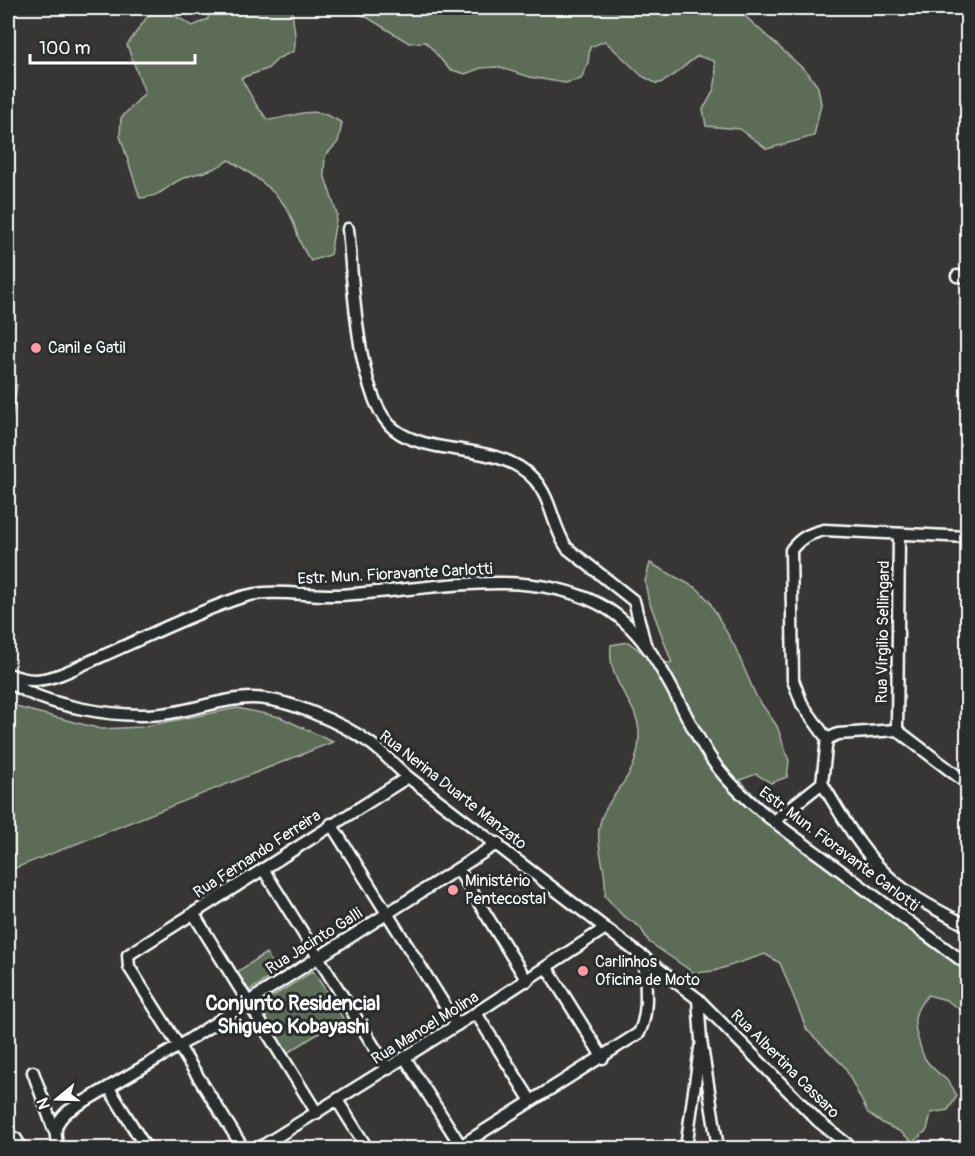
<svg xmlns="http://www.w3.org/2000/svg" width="975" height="1156" viewBox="0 0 975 1156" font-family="Pangolin,sans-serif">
	<rect width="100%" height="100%" fill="#373635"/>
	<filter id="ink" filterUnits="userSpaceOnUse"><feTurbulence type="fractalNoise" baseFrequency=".0167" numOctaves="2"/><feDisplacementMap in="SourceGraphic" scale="12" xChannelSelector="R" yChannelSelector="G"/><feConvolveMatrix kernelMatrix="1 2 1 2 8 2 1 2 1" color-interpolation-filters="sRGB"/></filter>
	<g filter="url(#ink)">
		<g fill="#5c6c56" stroke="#aeb6aa" stroke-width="1.5">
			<path d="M161,8L193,26L208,19L209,8H293C291,25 298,31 294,51L279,58L267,69L241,78L257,106L268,120C302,116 310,103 342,123L338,142L325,156L324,174L337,214L330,255L311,261C296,242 298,227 287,209C274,188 249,172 229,160C212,172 204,171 186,177C165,185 165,196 140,198L120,136L121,118L145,93L127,45L147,17Z"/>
			<path d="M346,8H736L808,73L818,87L821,104L814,136L767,149L740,129L706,126L703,109C714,93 719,80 714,61L698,56C682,66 675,78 657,84L642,76L605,41L590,47L588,63L581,79L565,83L530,77L498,67L481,68L465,74L449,69L426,42L409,43L365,16L347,11Z"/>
			<path d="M8,384L17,385L8,445Z"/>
			<path d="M650,563L698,589L709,601L735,647L756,696L777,726L789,761L787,777L771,783L756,774L740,780L762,804L778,810C804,866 914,924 967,959V1014L946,1000L928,995C913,1011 912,1022 919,1042C921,1048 922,1055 926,1060C938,1077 947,1074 957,1096L948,1110L931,1113L927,1130L913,1142L899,1131L884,1124L868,1113L844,1066L807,1030L780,963L765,954L714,971L694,973L649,942L640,927L622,915L605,896C608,872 596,851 599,828C605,792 641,781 639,731C637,700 607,685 611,645L628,642L655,662L672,663L648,598L645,581Z"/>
			<path d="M8,700L20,708L101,729L141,727L237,708L280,717L333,742L8,871Z"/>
			<path d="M266,953L278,972L249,991L237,972Z"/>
			<path d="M313,971L343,1018L286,1054L256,1007Z"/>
		</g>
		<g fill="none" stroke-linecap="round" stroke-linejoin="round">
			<g stroke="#fff" stroke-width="15">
				<g id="minor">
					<path d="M348,229C353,277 356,399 394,429C410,442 435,446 454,449C481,453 514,457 534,479C552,499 552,526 567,548L634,601L645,644"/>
					<path d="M957,276L968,277"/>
					<path d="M8,674C16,677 26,680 35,680C57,679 79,666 100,657C146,637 193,613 242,597C271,588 307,596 338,595C420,592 520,565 597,603C660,634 678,715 717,767C746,804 788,832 825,859C873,895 920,930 968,965"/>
					<path d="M8,681C46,707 116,718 162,714C192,711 222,698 252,698C287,698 342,723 370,743C384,753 395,766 408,777L698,999L818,1121L852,1148"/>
					<path d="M897,730L899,534"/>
					<path d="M827,739L838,734L897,730L968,784"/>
					<path d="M822,783C843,818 864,857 896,883C918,901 943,913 968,926"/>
					<path d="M774,821L822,783L827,739L802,704L793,680L791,550C801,537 809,534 824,530L968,537"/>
					<path d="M331,824L457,1025"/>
					<path d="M263,869L388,1069"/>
					<path d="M458,869L527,981"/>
					<path d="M193,913L317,1113"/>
					<path d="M547,968L603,1058"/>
					<path d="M698,999L701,1040L718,1148"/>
					<path d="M476,1013L531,1101"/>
					<path d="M405,1058L461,1146"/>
					<path d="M33,1072L54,1130"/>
					<path d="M109,1088L146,1148"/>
					<path d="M337,1100L367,1148"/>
					<path d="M8,1135L16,1139L21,1148"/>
					<path d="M58,1148C54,1132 54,1123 68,1111L179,1046L498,843"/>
					<path d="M243,1148L129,967L128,955L408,777"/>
					<path d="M259,1148L476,1013L604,929"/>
					<path d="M457,1148L639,1033C650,1011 645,981 644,957"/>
					<path d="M686,1148L700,1048"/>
				</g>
			</g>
			<use href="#minor" stroke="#2a2d2e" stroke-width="10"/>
		</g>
	</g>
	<g fill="#ff9aa2" stroke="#2a2d2e" stroke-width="2">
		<circle cx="36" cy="348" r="6"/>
		<circle cx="453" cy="890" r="6"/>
		<circle cx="583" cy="971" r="6"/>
	</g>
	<g text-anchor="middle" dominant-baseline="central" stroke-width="6" stroke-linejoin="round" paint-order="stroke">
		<g font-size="16" fill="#fff" stroke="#2a2d2e" text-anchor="start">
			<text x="48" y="348">Canil e Gatil</text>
			<text x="465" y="881">Ministério<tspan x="465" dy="18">Pentecostal</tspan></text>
			<text x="595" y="962">Carlinhos<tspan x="595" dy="18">Oficina de Moto</tspan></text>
		</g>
		<g font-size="16" fill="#fff" stroke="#2a2d2e">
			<text transform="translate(395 574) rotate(-3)">Estr. Mun. Fioravante Carlotti</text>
			<text transform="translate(883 632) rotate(-89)">Rua Vírgilio Sellingard</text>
			<text transform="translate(453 790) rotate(38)">Rua Nerina Duarte Manzato</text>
			<text transform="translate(839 849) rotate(37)">Estr. Mun. Fioravante Carlotti</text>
			<text transform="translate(257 854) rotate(-33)">Rua Fernando Ferreira</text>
			<text transform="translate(314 941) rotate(-32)">Rua Jacinto Galli</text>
			<text transform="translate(425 1028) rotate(-32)">Rua Manoel Molina</text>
			<text transform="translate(785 1064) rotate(45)">Rua Albertina Cassaro</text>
		</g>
		<g font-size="20" font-weight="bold" fill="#fff" stroke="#2a2d2e">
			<text x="293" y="1003">Conjunto Residencial<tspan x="293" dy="23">Shigueo Kobayashi</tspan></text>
		</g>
	</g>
	<rect width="975" height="1156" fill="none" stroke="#2a2d2e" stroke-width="30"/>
	<rect x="15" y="15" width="945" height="1126" fill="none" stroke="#fff" stroke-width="2" filter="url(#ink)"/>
	<g transform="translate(57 1099) rotate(251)" stroke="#2a2d2e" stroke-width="4.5" paint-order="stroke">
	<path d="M0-4.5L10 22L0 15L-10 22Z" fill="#ffffff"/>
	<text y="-9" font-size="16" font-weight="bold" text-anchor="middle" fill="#ffffff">N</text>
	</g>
	<path d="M30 54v9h165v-9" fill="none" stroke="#ffffff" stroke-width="3"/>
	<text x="39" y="54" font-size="18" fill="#ffffff" stroke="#2a2d2e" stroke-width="4.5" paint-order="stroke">100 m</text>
</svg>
